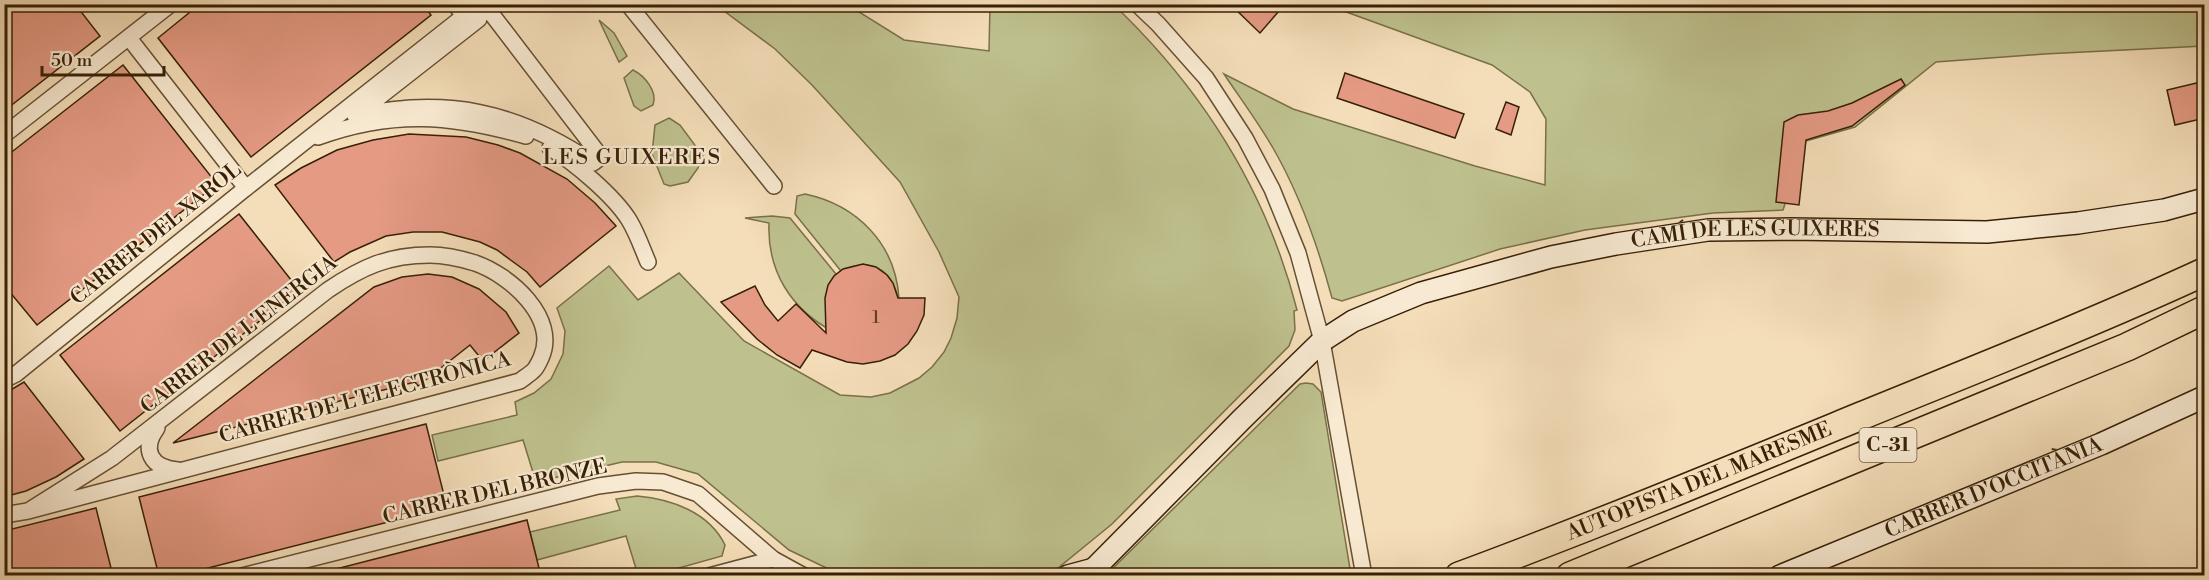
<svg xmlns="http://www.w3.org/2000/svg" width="2209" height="580" viewBox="0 0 2209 580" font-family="'Libre Bodoni',serif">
	<rect width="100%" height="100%" fill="#f4deb9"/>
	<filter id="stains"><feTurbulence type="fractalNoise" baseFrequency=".00333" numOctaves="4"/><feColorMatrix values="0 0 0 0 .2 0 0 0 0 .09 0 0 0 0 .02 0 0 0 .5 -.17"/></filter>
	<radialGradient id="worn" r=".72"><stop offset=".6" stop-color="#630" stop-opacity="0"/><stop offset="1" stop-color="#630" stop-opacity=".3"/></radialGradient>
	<g fill="#bec18e" stroke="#7a704a" stroke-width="1.5">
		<path d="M716,5H848L904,40L989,51L990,5H1114C1203,90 1266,189 1297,310L1294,311L1295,330L1289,346L1112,524L1058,568L1032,575H841L789,550L698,474L656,462H622L536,482L523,440L438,461L432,435L517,415L515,402L534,393L551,379L563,354L565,331L557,308L609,266L638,300L679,273L744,341L840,395L871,397L890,393L919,378L932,367L944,352L951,338L957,318L959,297L939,252L900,182L812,85L775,49Z"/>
		<path d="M1327,5H2204V46L2044,54L1936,62L1855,127L1806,141L1783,210L1713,213L1585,230L1500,249L1342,301L1332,298C1318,246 1300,195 1273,148C1258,122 1240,98 1224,74L1293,109L1475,166L1545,185L1546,119L1530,92L1492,65Z"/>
		<path d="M599,20L614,33L627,56L619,62Z"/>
		<path d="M633,70C645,76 658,92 653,105L641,111L634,106L624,78Z"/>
		<path d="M669,118L680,125L703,156L698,168L688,182L670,186L664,184L652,154L655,125Z"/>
		<path d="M805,194C857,205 896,244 899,299H898C892,268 869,257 841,271L795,214L797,196Z"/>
		<path d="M772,216L790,218L836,274C821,293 828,310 832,331C791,309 767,271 769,223L745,218Z"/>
		<path d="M1306,383L1313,384L1321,392L1351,575H1106L1300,384Z"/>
		<path d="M637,496C671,499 709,512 725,545L722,556L654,575H638L626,536L537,560L530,532L620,510L616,499Z"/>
	</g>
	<g fill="#e59a84" stroke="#372007" stroke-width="1.5">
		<path d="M4,4H75L100,36L4,111Z"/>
		<path d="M200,4H423L431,15L251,157L158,38Z"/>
		<path d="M1230,4H1285L1260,33Z"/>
		<path d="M123,65L217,184L37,325L4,285V158Z"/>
		<path d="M1345,73L1464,114L1455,138L1337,98Z"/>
		<path d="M1901,79L1905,85L1852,126L1806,140L1799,205L1776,202L1784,122L1798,115L1828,111L1852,103Z"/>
		<path d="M2205,81V118L2175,125L2167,90Z"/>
		<path d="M1506,102L1519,107L1511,135L1496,129Z"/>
		<path d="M409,134L466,137L498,145L520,153L567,179L595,203L616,226L540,287L527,272L497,250L480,242L442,232H413L386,236L350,252L334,262L275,185L301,168L337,150L373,140Z"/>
		<path d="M239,214L299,290L120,431L60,355Z"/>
		<path d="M863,264L876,267L887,275L893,283L898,298H925L924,315L917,331L908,344L895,355L880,361L863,364L847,362L812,350L800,368L777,355L757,339L721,302L755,286L765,305L778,321L796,304L826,333L825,298L828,285L834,276L843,269Z"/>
		<path d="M428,274L452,277L479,289L506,312L519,333L483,361L470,345L418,386L415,382L173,443L374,287L402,277Z"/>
		<path d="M24,382L84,459L56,477L26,491L4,497V394Z"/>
		<path d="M426,424L447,507L177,576H159L139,497Z"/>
		<path d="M96,508L113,576H4V531Z"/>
		<path d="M527,520L541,576H329L328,571Z"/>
	</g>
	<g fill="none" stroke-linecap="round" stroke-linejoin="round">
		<g stroke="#665034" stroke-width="18">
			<g id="street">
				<path d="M467,4L479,19L355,116C446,96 516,111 593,163L601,157L484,4"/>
				<path d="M628,4L774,186"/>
				<path d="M1137,4L1158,24L1206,78L1245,138L1272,189L1298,253L1322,341L1364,576"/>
				<path d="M129,38L246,188"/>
				<path d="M4,135L171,4"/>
				<path d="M318,137C393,110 451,115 526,136"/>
				<path d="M550,148C574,162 614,196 629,220C637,233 642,248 648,262"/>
				<path d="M4,380L16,374L246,188L464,16L455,4"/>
				<path d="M157,428C141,450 151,468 178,470"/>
				<path d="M4,515L28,511L112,458L328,290C362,267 388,255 430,255C443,255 462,259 475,263C510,275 559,318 541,358C539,362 537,367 534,370C530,374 525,377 520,381L28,511"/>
				<path d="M242,576L598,486L636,481L663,482L698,494L773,559L804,576"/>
				<path d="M709,576L773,559"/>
			</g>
		</g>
		<g stroke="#372007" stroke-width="24">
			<g id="secondary">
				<path d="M1068,576L1094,569"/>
				<path id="s1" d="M1087,576L1242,419L1322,341L1353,321L1421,293L1551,257L1616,244L1708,230L1791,229L1987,232L2078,223L2164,210L2204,199"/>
				<path id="s2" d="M1780,576L2101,444L2204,397"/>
			</g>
		</g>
		<g stroke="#372007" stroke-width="30">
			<g id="highway">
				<path id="s3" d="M1459,576C1594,526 1727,471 1861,416C1976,369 2091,324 2204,272"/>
				<path d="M1570,576L2127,347L2204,310"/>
			</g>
		</g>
		<use href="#street" stroke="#f8ead2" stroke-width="15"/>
		<use href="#secondary" stroke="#f8ead2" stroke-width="21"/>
		<use href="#highway" stroke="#f4deb9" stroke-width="27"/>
	</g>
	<g text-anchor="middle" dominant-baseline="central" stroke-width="4.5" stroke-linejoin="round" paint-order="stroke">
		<g font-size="18" fill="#623e26">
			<text x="876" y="317">1</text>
		</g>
		<rect fill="#f8ead2" stroke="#715d44" stroke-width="1.5" x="1859.5" y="428" width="57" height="34" rx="4.5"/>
		<g font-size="20" font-weight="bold" fill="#372007">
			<text x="1888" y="445">C-31</text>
		</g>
		<g font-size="21" fill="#372007" stroke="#f8ead2">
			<text transform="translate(156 234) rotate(-39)">CARRER DEL XAROL</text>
			<text stroke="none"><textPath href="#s1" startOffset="784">CAMÍ DE LES GUIXERES</textPath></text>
			<text transform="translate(239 335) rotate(-38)">CARRER DE L'ENERGIA</text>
			<text transform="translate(365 398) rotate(-15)">CARRER DE L'ELECTRÒNICA</text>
			<text stroke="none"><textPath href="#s3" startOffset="258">AUTOPISTA DEL MARESME</textPath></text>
			<text stroke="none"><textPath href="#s2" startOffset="231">CARRER D'OCCITÀNIA</textPath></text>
			<text transform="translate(495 492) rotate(-13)">CARRER DEL BRONZE</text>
		</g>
		<g font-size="22" letter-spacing="1.5" fill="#372007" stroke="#f8ead2">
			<text x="632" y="157">LES GUIXERES</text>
		</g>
	</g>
	<rect width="2209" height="580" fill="none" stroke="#f4deb9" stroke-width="24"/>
	<rect x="6" y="6" width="2197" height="568" fill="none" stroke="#372007" stroke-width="3"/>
	<rect x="12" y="12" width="2185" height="556" fill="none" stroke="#372007" stroke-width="1.5"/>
	<path d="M42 66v9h122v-9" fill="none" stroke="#372007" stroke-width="3"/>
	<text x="51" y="66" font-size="18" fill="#372007" stroke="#f8ead2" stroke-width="4.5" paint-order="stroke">50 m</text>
	<rect width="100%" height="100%" filter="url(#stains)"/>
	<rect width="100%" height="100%" fill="url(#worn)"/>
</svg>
